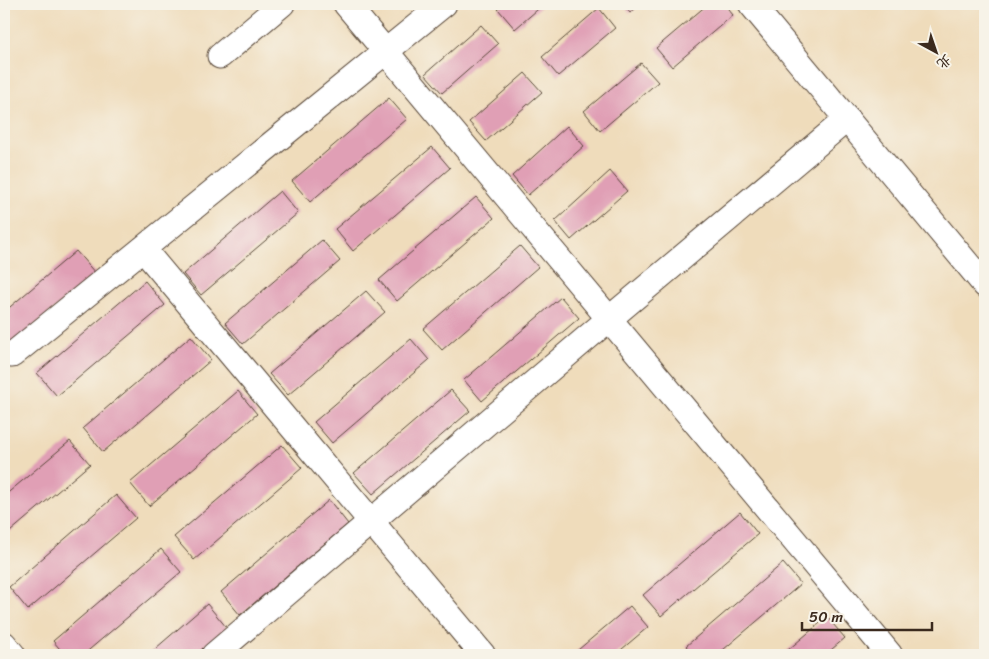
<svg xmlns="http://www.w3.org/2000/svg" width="989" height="659" viewBox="0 0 989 659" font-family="Sriracha,'LXGW WenKai TC',sans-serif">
	<rect width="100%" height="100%" fill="#f7f3e8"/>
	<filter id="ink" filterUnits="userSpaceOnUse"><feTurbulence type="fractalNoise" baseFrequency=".02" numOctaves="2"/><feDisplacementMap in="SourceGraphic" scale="10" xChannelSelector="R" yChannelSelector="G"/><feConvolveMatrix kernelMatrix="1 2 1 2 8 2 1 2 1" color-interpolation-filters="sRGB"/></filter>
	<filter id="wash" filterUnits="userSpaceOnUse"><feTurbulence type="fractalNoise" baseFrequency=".0096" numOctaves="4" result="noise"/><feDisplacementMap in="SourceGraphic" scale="20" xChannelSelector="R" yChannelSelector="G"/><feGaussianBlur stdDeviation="1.12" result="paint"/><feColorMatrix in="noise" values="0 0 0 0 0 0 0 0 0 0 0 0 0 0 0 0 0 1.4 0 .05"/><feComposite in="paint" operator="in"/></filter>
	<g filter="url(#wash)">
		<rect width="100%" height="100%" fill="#efdcbb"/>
		<g id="blocks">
			<g fill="#e09fb5">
				<path d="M504,4H544L515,29L498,9Z"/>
				<path d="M622,4H641L630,13Z"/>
				<path d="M708,4H724L733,15L672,67L656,48Z"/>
				<path d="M599,8L615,28L558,76L542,57Z"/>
				<path d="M481,25L498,44L442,93L425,74Z"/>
				<path d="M641,63L658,82L600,131L584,111Z"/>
				<path d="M525,73L542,92L486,141L469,122Z"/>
				<path d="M389,98L407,119L310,202L292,181Z"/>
				<path d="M567,126L584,146L528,195L512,176Z"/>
				<path d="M432,147L450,168L353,251L335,229Z"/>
				<path d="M610,171L627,191L571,240L555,221Z"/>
				<path d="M280,191L298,213L201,295L183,274Z"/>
				<path d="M476,197L494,218L397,301L379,280Z"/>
				<path d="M322,240L340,261L243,344L225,323Z"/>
				<path d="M520,246L538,267L442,350L423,329Z"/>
				<path d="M76,251L96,274L4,352V312Z"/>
				<path d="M145,281L165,305L57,396L37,373Z"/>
				<path d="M366,291L385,312L288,395L269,374Z"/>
				<path d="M561,297L579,318L482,401L464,380Z"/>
				<path d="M191,336L211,360L103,452L83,428Z"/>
				<path d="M411,339L429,360L332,443L314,422Z"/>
				<path d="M451,390L470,411L373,494L354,473Z"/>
				<path d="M238,391L257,414L149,506L130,483Z"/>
				<path d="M70,441L90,464L4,537V496Z"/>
				<path d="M282,445L302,468L194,560L174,537Z"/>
				<path d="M116,495L136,518L28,610L9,587Z"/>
				<path d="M329,500L348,524L240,615L221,592Z"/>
				<path d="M740,512L758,534L661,616L643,595Z"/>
				<path d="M161,549L181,572L83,655H65L53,641Z"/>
				<path d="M783,563L801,584L717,655H694L686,646Z"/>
				<path d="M207,604L227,628L195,655H148Z"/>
				<path d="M630,606L648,627L615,655H572Z"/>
				<path d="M827,617L845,638L825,655H782Z"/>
			</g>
		</g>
	</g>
	<g filter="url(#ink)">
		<use href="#blocks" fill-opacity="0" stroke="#564536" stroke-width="1"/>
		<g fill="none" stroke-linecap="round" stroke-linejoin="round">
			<g stroke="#564536" stroke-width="27">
				<g id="minor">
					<path d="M346,4L890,655"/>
					<path d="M751,4L985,285"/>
					<path d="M220,56L282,4"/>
					<path d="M143,249L483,655"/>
					<path d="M12,355L444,4"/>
					<path d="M4,644L13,655"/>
					<path d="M214,655L609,319L847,119"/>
				</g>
			</g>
			<use href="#minor" stroke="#fff" stroke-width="25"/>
		</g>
	</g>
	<rect width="989" height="659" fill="none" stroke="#f7f3e8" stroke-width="20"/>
	<g transform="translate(936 52) rotate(140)" stroke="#f7f3e8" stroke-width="4" paint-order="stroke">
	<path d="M0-4L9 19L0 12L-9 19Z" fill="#3b2a1e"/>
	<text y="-8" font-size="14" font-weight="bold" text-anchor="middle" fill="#3b2a1e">北</text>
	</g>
	<path d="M802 622v8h130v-8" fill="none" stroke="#3b2a1e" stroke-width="2.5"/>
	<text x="809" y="622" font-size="15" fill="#3b2a1e" stroke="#f7f3e8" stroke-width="4" paint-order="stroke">50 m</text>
</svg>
